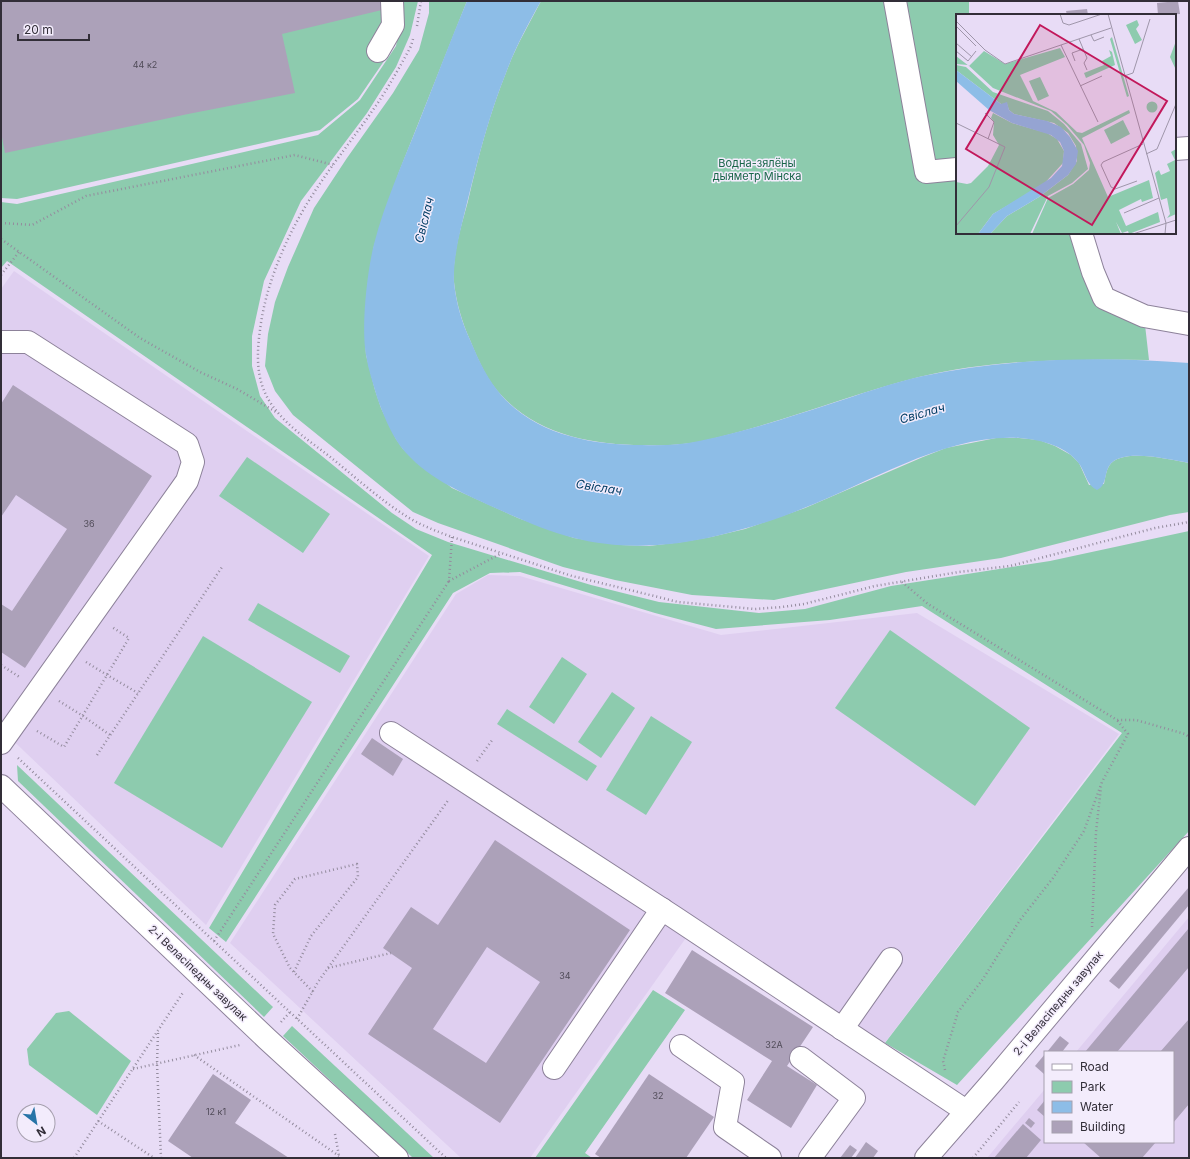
<svg xmlns="http://www.w3.org/2000/svg" width="1190" height="1159" viewBox="0 0 1190 1159" font-family="Inter,sans-serif">
	<rect width="100%" height="100%" fill="#e8dcf6"/>
	<g fill="#dfcff0">
		<path d="M14,271L429,556L206,925L1,729V289Z"/>
		<path d="M488,575L520,576L721,635L917,613L1119,734L874,1057L688,935L530,1158H461L230,943L456,594Z"/>
		<path d="M1189,917V1158H987L1045,1089V1142H1173V1052H1076Z"/>
	</g>
	<g fill="#8dcbae">
		<path d="M1,1H402L395,45L358,99L320,130L17,199L1,198Z"/>
		<path d="M404,1H418L410,35L396,67L367,113L301,201L264,281L252,336V366L260,396L275,418L392,513L416,529L448,542L591,585L659,602L759,613L805,609L891,586L1050,561L1189,531V831L957,1085L885,1043L1122,733L922,606L830,620L716,629L655,613L520,572L490,573L453,593L226,942L209,928L432,555L7,261L1,268V202L17,204L318,135L360,100L396,46Z"/>
		<path d="M429,1H467L399,172L374,246L367,291L365,338L366,355L375,390L381,408L396,439L403,449L452,488L518,518L574,538L621,545L649,546L682,542L711,537L745,529L805,508L923,457L946,448L996,438H1019L1039,440L1055,446L1071,455L1079,463L1089,485L1104,484C1105,478 1106,471 1109,466C1121,447 1170,460 1189,463V512L1170,515L1001,558L906,572L774,600L692,595L615,580L563,567L438,523L413,512L293,415L275,391L265,366L268,334L275,302L288,267L314,208L347,158L393,93L419,50L429,13Z"/>
		<path d="M541,1H969V15H957V233H1079L1104,298L1144,316L1149,360C1072,359 994,359 919,377C845,396 773,426 698,442C680,445 661,446 643,445C593,445 539,435 503,397C487,381 478,360 470,340C462,322 456,302 454,282C452,255 461,227 468,201C478,157 490,112 507,70C516,46 529,24 541,1Z"/>
		<path d="M247,457L330,514L303,553L219,496Z"/>
		<path d="M258,603L350,656L340,673L248,620Z"/>
		<path d="M890,630L1030,728L975,806L835,708Z"/>
		<path d="M203,636L312,702L222,848L114,783Z"/>
		<path d="M562,657L587,674L554,724L529,707Z"/>
		<path d="M612,692L635,708L601,758L578,742Z"/>
		<path d="M507,709L597,766L587,781L497,724Z"/>
		<path d="M651,716L692,742L646,815L606,790Z"/>
		<path d="M17,765L273,1007L264,1017L18,781Z"/>
		<path d="M653,990L685,1010L585,1153L592,1158H535Z"/>
		<path d="M69,1011L131,1061L97,1115L29,1065L27,1049L56,1013Z"/>
		<path d="M292,1026L434,1158H413L283,1036Z"/>
	</g>
	<path fill="#8dbde7" d="M467,1H541C528,24 515,48 506,73C489,115 478,159 467,203C461,228 453,256 454,282C456,303 462,323 471,342C479,361 488,380 502,396C537,435 592,445 642,445C661,446 681,445 699,441C743,432 787,418 830,404C861,394 891,383 923,376C1010,358 1100,356 1189,363V463C1170,460 1121,447 1109,466C1104,475 1107,485 1097,490C1087,485 1086,475 1080,465C1067,446 1042,440 1020,438C948,433 870,482 804,508C776,520 746,529 716,536C670,547 620,550 574,538C547,531 520,519 493,507C460,492 425,477 401,447C390,432 383,414 377,397C373,383 368,369 366,355C361,326 367,272 374,244C385,202 403,162 419,122C435,82 450,41 467,1Z"/>
	<g fill="#aca1b9" fill-rule="evenodd">
		<path d="M1,1H384L386,9L282,34L295,93L188,114L5,153L1,132Z"/>
		<path d="M1178,1L1180,14L1158,15L1157,3Z"/>
		<path d="M1087,9L1088,15H1067L1066,11Z"/>
		<path d="M13,385L152,476L25,668L1,652V604L12,611L67,529L16,495L1,517V404Z"/>
		<path d="M372,738L403,759L393,776L361,754Z"/>
		<path d="M495,840L630,930L500,1123L368,1034L412,968L383,948L411,907L438,925ZM487,947L540,982L486,1063L433,1029Z"/>
		<path d="M1189,887V905L1119,989L1109,981Z"/>
		<path d="M1189,928V967L1117,1052H1085Z"/>
		<path d="M692,950L813,1027L787,1066L817,1085L791,1128L747,1100L772,1061L665,993Z"/>
		<path d="M1189,1019V1104L1173,1123V1052H1160Z"/>
		<path d="M1060,1036L1069,1043L1062,1052H1047Z"/>
		<path d="M1045,1054V1072L1044,1074L1035,1066Z"/>
		<path d="M213,1074L251,1100L235,1123L289,1158H193L168,1141Z"/>
		<path d="M649,1074L714,1117L686,1158H601L595,1154Z"/>
		<path d="M1045,1100V1117L1037,1110Z"/>
		<path d="M1029,1118L1035,1123L1031,1128L1025,1123Z"/>
		<path d="M1023,1124L1041,1140L1026,1158H994Z"/>
		<path d="M866,1142L878,1151L873,1158H855Z"/>
		<path d="M1083,1142H1156L1142,1158H1101Z"/>
		<path d="M850,1145L857,1150L851,1158H840Z"/>
	</g>
	<g fill="none" stroke-linecap="round" stroke-linejoin="round">
		<g stroke="#8d829a" stroke-width="24">
			<g id="minor">
				<path d="M895,1L926,172L957,169"/>
				<path d="M378,51L393,25L392,1"/>
				<path d="M1175,149L1189,148"/>
				<path d="M1081,233L1093,272L1104,298L1144,316L1189,324"/>
				<path d="M1,342H28L187,444L193,462L187,481L1,743"/>
				<path d="M391,733L674,917L966,1111"/>
				<path d="M1,786L267,1039L397,1158"/>
				<path d="M842,1029L891,959"/>
				<path d="M681,1046L733,1082L725,1127L770,1158"/>
				<path d="M801,1058L854,1098L810,1158"/>
				<path d="M554,1068L662,909"/>
				<path d="M926,1158L994,1080L1189,848"/>
			</g>
		</g>
		<g stroke="#948c9e" stroke-width="2.5" stroke-dasharray="1 3" stroke-linecap="butt">
			<path d="M417,26L421,1"/>
			<path d="M413,39L411,46C402,63 393,79 383,95C363,126 339,155 319,185C291,226 266,280 260,330C257,351 256,375 266,395C279,421 307,439 329,456C354,476 379,499 406,516C420,525 436,531 452,537L572,576L642,593L678,602L755,609L782,607L804,604L875,586L959,572L1010,566L1155,528L1189,522"/>
			<path d="M1,223L32,225L86,196L295,155L333,165"/>
			<path d="M1,239L140,338L200,372L237,389L276,412"/>
			<path d="M1,275L19,252"/>
			<path d="M452,537L449,581L502,553"/>
			<path d="M902,582L928,604L1117,720H1136L1185,734L1189,737"/>
			<path d="M86,662L107,675L138,693"/>
			<path d="M1,665L21,678"/>
			<path d="M59,701L83,716L110,735"/>
			<path d="M37,731L64,747L129,638L112,627"/>
			<path d="M97,755L222,567"/>
			<path d="M18,758L446,1158"/>
			<path d="M477,761L493,739"/>
			<path d="M1092,927L1096,832L1101,787"/>
			<path d="M214,941L449,581"/>
			<path d="M328,968L391,953"/>
			<path d="M294,972L311,936L358,877L357,864L295,879L275,905L273,934L290,968L313,992"/>
			<path d="M297,1019L318,982L449,799"/>
			<path d="M281,1022L290,1012"/>
			<path d="M158,1033L157,1064L161,1158"/>
			<path d="M194,1055L339,1156"/>
			<path d="M133,1069L240,1045"/>
			<path d="M945,1070L943,1061L958,1012L983,979L1020,920L1053,878L1084,831L1102,782L1128,734L1117,720"/>
			<path d="M98,1121L154,1158"/>
			<path d="M335,1134L339,1156"/>
			<path d="M74,1158L184,991"/>
			<path d="M973,1158L1019,1102"/>
		</g>
		<use href="#minor" stroke="#fff" stroke-width="22"/>
	</g>
	<g text-anchor="middle" dominant-baseline="central" stroke-width="3" stroke-linejoin="round" paint-order="stroke">
		<g font-size="9" fill="#504b58">
			<text x="145" y="64">44 к2</text>
			<text x="89" y="523">36</text>
			<text x="565" y="975">34</text>
			<text x="774" y="1044">32А</text>
			<text x="658" y="1095">32</text>
			<text x="216" y="1111">12 к1</text>
		</g>
		<g font-size="11" fill="#196649" stroke="#f3ecfc">
			<text x="757" y="163">Водна-зялёны<tspan x="757" dy="13">дыяметр Мінска</tspan></text>
		</g>
		<g font-size="11" fill="#322e38" stroke="#f3ecfc">
			<text transform="translate(198 973) rotate(44)">2-і Веласіпедны завулак</text>
			<text transform="translate(1058 1003) rotate(-50)">2-і Веласіпедны завулак</text>
		</g>
		<g font-size="12" font-style="italic" fill="#033e65" stroke="#f3ecfc">
			<text transform="translate(424 220) rotate(-76)">Свіслач</text>
			<text transform="translate(922 413) rotate(-16)">Свіслач</text>
			<text transform="translate(599 487) rotate(9)">Свіслач</text>
		</g>
	</g>
	<g transform="translate(956 14)">
		<rect width="220" height="220" fill="#e8dcf6"/>
		<path d="M181,6L183,11L180,15L186,26L179,30L170,11ZM156,23L173,82L171,83L154,25ZM220,27V56L214,43ZM104,34L109,43L64,61L77,87L100,98L121,118L126,119L173,96L174,99L126,124L152,183L193,166L197,184L186,188L185,185L163,196L170,212L202,198L204,208L173,220L172,217L166,219L160,208L165,220H76L92,184L117,170L133,156L134,149L128,131L111,111L95,97L37,74L12,51L0,50V42L13,52L28,37L49,50ZM153,36L156,38L159,51L130,64L128,59L148,51L146,47L155,42ZM0,51L10,53L37,78L92,97L108,110L125,130L132,155L116,169L92,182L74,220H34L51,202L83,183L112,161L121,147L120,132L112,119L98,109L58,100L53,96L51,90H45L0,56ZM84,63L93,82L82,87L73,67ZM190.5 93a5.5 5.5 0 1 1 11 0a5.5 5.5 0 1 1-11 0ZM37,99L56,109L91,119L101,125L108,137L107,149L87,171L37,200L22,220H0V168L11,170L15,169L32,152L43,131L37,121L38,108L35,104ZM167,106L174,120L155,130L148,116ZM220,135V200L211,204L214,200L211,184L205,186L199,159L203,156L205,161L214,157L211,150L219,146L215,138Z" fill="#8dcbae"/>
		<path d="M0,56L45,90L51,88L53,96L58,100L91,107L105,113L114,123L122,137L120,150L112,161L83,183L51,202L34,220H22L37,200L95,164L106,152L108,137L104,128L95,121L56,109L33,96L0,67Z" fill="#8dbde7"/>
		<path fill="none" stroke="#9f96aa" stroke-width="1" d="M104,0L107,9L113,11L146,0M152,0L210,209L209,220M0,7L29,36L49,50L155,14M0,12L20,32M135,21L138,27L148,23M123,25L131,44L128,49L131,56M0,29L16,43M105,31L142,108M0,37L12,47L20,37M119,47L116,39L127,35M168,62L177,59L194,5M124,72L146,62M29,99L38,108L32,125M0,109L49,133L33,173L0,212M190,140L201,135L220,90M181,167L159,175L155,173L145,151L147,148L187,130M168,199L203,184M177,220L220,206"/>
		<path fill="#c2185b" fill-opacity="0.15" stroke="#c2185b" stroke-width="2" d="M84,11L211,87L136,211L10,135Z"/>
		<rect width="220" height="220" fill="none" stroke="#322e38" stroke-width="2"/>
	</g>
	<rect width="1190" height="1159" fill="none" stroke="#322e38" stroke-width="4"/>
	<rect x="1044" y="1051" width="130" height="92" fill="#f3ecfc" stroke="#a6a0ae"/>
	<rect x="1052" y="1064" width="20" height="6" fill="#ffffff" stroke="#a6a0ae"/>
	<text x="1080" y="1071" font-size="12" fill="#322e38">Road</text>
	<rect x="1052" y="1081" width="20" height="12" fill="#8dcbae" stroke="#a6a0ae"/>
	<text x="1080" y="1091" font-size="12" fill="#322e38">Park</text>
	<rect x="1052" y="1101" width="20" height="12" fill="#8dbde7" stroke="#a6a0ae"/>
	<text x="1080" y="1111" font-size="12" fill="#322e38">Water</text>
	<rect x="1052" y="1121" width="20" height="12" fill="#aca1b9" stroke="#a6a0ae"/>
	<text x="1080" y="1131" font-size="12" fill="#322e38">Building</text>
	<g transform="translate(36 1123) rotate(149)"><circle r="19" fill="#f3ecfc" stroke="#a6a0ae"/>
	<path d="M0-3L7 15L0 10L-7 15Z" fill="#2874a7"/>
	<text y="-6" font-size="11" font-weight="bold" text-anchor="middle" fill="#322e38">N</text>
	</g>
	<path d="M18 34v6h71v-6" fill="none" stroke="#322e38" stroke-width="2"/>
	<text x="24" y="34" font-size="12" fill="#322e38" stroke="#f3ecfc" stroke-width="3" paint-order="stroke">20 m</text>
</svg>
